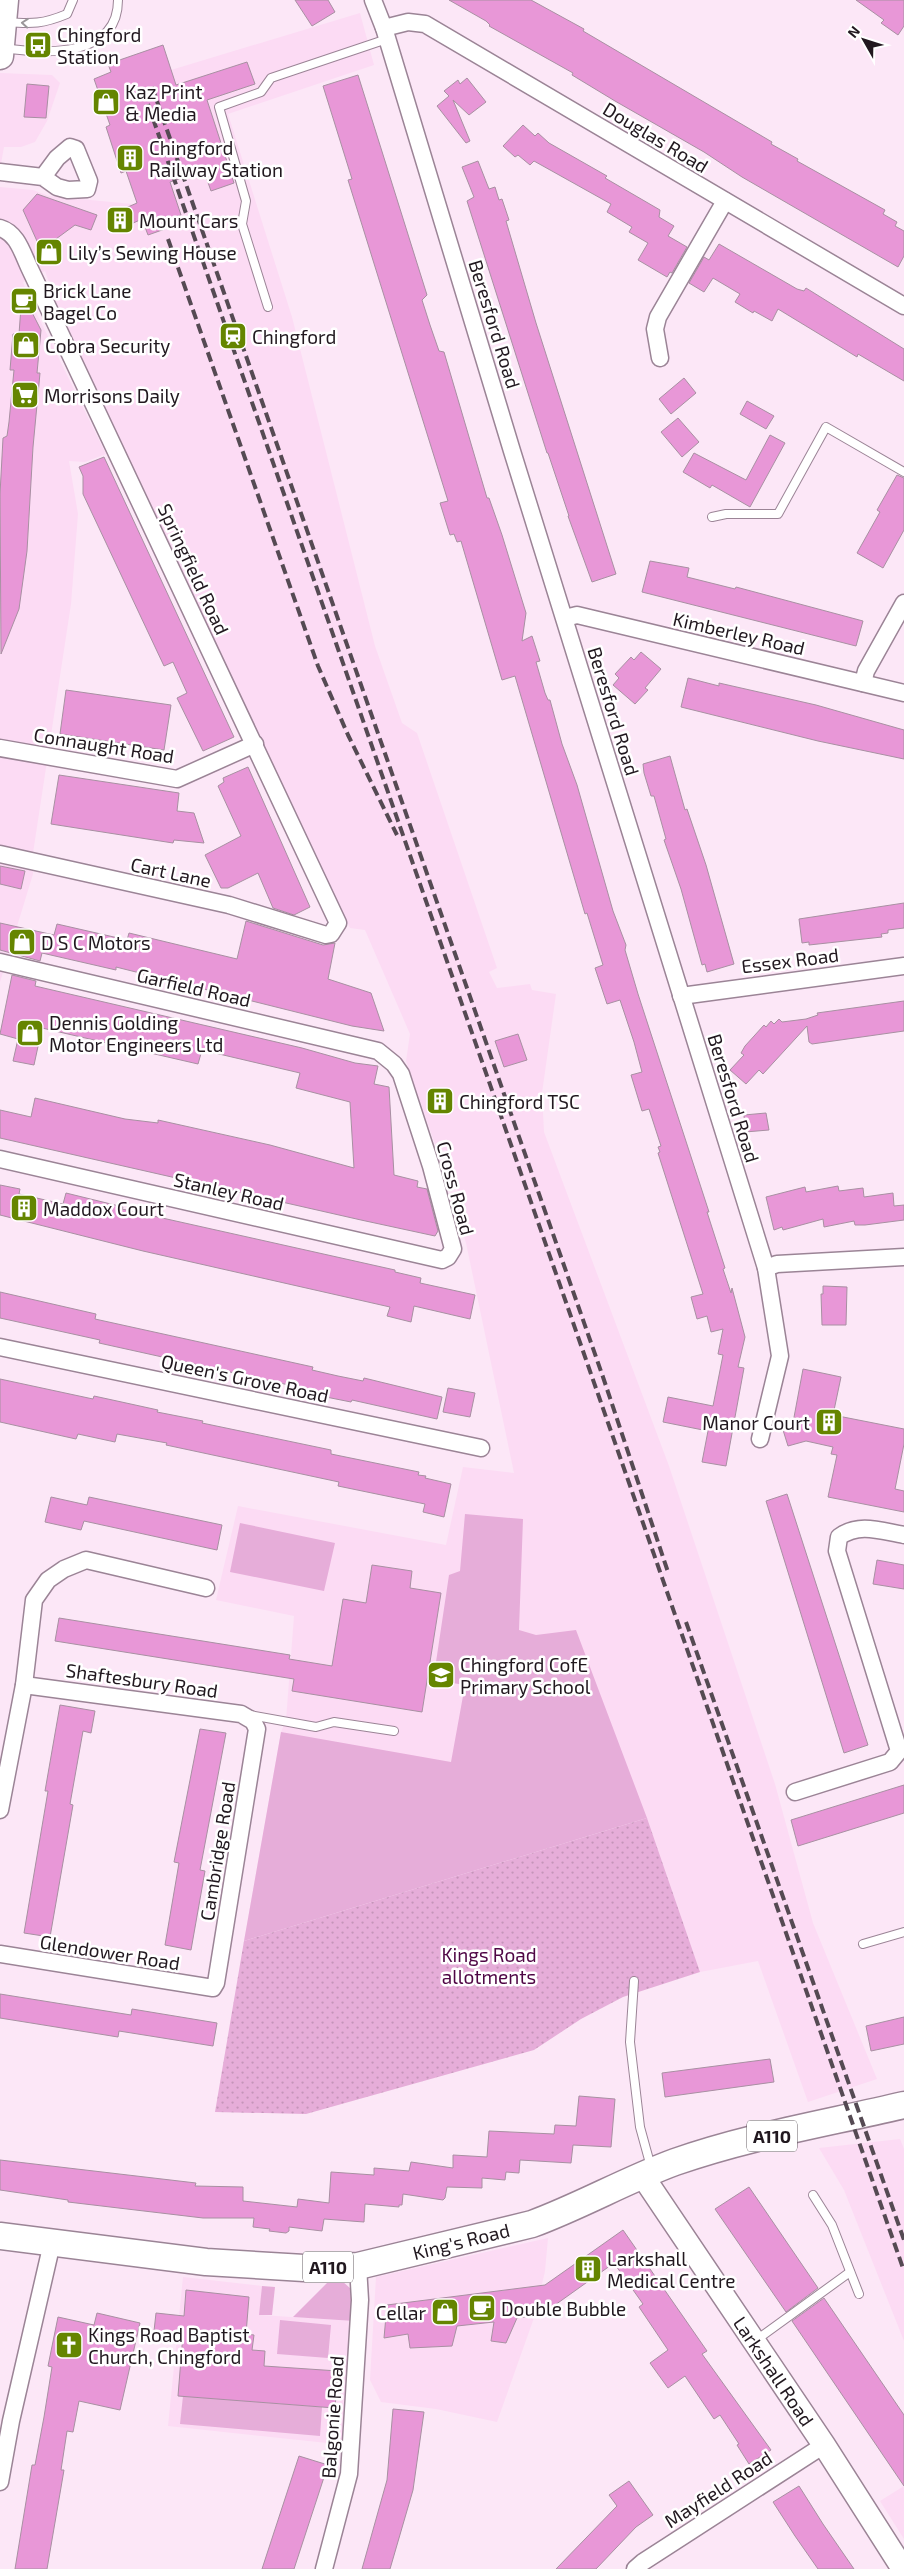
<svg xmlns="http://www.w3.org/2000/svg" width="904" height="2569" viewBox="0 0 904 2569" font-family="'Exo 2',sans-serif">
	<defs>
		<pattern id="garden-dots" width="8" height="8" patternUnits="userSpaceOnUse" patternTransform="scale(1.25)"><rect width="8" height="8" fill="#e6add9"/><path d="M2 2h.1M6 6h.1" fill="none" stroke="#c594ba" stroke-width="1.8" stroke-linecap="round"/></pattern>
	</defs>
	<rect width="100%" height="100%" fill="#fce7f7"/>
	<g fill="#fcdbf4">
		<path d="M360,13L374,65L228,114L292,317L375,646L402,723L417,733L497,968L489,972L497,988L530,984L532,990L556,994L542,1093L544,1132L669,1466L775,1784L813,1923L877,2079L808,2102L758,1961L700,1972L647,1818L244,1941L281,1732L286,1720L294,1616L216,1600L238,1506L446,1545L463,1467L514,1473L466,1243L453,1201L460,1199L446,1150H437L406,1061L410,1034L365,930L350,928L55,300L45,271L23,282L28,296L106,454L85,462L69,461L78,514L71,604L33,853V874L0,982V187L33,190L49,196L132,204L139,223L143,221L126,171L121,173L106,127L110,125L116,88L108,64L163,45L171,70Z"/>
		<path d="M0,73L52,75L60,83L47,121L35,142L21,147H4L0,169Z"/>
		<path d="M900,2139L904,2149V2341L844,2190L819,2148Z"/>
		<path d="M548,2238L545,2271L535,2315L497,2422L436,2409L381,2402L370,2380L376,2277Z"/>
		<path d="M183,2277L262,2286L260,2315L354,2321L346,2445L168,2426Z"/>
		<path d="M904,2486V2539L880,2501Z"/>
	</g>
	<g fill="#e6add9">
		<path d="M465,1514L523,1519L519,1630L536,1635L576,1630L647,1818L244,1941L281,1732L451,1762L465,1685L427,1679L429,1662L445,1664L436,1662L449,1575L460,1571Z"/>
		<path d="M240,1523L335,1543L324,1591L230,1572Z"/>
		<path d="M330,2280L342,2281L351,2289L354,2321L293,2317Z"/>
		<path d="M262,2286L275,2287L272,2315H259Z"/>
		<path d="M280,2320L331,2325L328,2358L277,2354Z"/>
		<path d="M183,2396L322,2407L320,2436L180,2424Z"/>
	</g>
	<path fill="url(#garden-dots)" d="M647,1818L700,1972L623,1997L581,2019L534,2050L306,2114L215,2112L244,1941Z"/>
	<g fill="#e897d7" stroke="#a890a2">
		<path d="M295,0H328L335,12L312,26Z"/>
		<path d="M449,0H531L584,29L583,31L772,142L771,144L798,159L797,161L885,210L883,214L897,222L895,226L904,231V256L898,267L742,177L704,152L615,101L572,75L573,73L489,26L490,25L486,21Z"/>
		<path d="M856,0H904V26L898,35L881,23L884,20Z"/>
		<path d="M163,45L176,85L247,62L255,84L207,100L234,183L211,191L204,171L170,182L181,215L163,222L165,229L148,235L142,219L118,230L112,214L137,203L126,171L121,173L106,127L110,125L94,79L111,72L108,64Z"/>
		<path d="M358,75L427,295L422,300L430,325L439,351L444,352L487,498H489L502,535L526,613L522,641L532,636L540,661L536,662L545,693L548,700H550L562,744L577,785L613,911L626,945L625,950L638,994L709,1212H707L725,1268L723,1269L731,1293L732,1288L745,1337L738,1367L744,1368L726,1466L702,1462L708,1431L663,1422L668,1397L713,1406L723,1355L718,1354L723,1329L711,1332L707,1316L697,1319L691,1297L703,1294L658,1153L660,1152L658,1147L661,1146L649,1109L642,1111L631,1075L642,1072L634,1042L620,1000L607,1004L595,968L603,965L587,913L585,914L515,676L502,680L461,541L457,542L454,534L450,535L440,503L448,501L348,180L352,179L323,86Z"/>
		<path d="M467,78L486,102L469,115L453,100L470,141L466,143L437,106L449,96L444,91L458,80L460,84Z"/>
		<path d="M27,84L49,86L46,118L24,117Z"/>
		<path d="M523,125L535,136L538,133L549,143L607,176L605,178L660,210L659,217L674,226L668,236L687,247L672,273L670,272L667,277L638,260L648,243L629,232L632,227L607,212L611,204L534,161L530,165L518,155L515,157L503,146Z"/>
		<path d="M478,161L489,189L495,187L499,200L502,199L509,220L506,221L536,323L616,574L592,582L568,516H569L548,453H547L467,201L474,197L462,167Z"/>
		<path d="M37,194L97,215L91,230L75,225L41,250L23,210Z"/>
		<path d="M719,244L797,289L804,291L806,288L904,349V381L858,354L857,357L778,309L772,321L754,311L753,313L735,302L740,294L713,278L704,292L689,283L704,257L709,260Z"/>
		<path d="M22,293L41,330L37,373H40L33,447L27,551L19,609L1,654L0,494L3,438L7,436L9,422L14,370H10L13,334H19Z"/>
		<path d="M684,378L696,393L671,414L659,399Z"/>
		<path d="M747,401L774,416L766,429L740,414Z"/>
		<path d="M678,418L699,442L682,457L661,432Z"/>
		<path d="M770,435L785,443L750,507L712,485L710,488L683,472L694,453L746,480Z"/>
		<path d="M104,457L234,737L203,751L177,698L187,693L173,662L164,666L83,494V476L79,467Z"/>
		<path d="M897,475L904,478V530L883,568L857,553L880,512L877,510Z"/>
		<path d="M650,561L689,568L687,577L735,589L736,587L863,621L856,646L642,592Z"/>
		<path d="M641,652L661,669L645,688L648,690L635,704L613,685L619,678L615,674L631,657L634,660Z"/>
		<path d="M688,678L719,686V683L816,705L904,730V759L818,741L681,707Z"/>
		<path d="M66,690L171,705L164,750L60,734Z"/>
		<path d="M670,756L685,810L687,809L706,865L734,964L707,972L705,964L702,965L681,889L664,840L666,839L654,796H651L644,773L643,764Z"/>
		<path d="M248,767L310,907L294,915L273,908L258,873L228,888H221L205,855L241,836L218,786L224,782L223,778Z"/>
		<path d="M59,775L179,793L177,811L194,813L204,843L174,840L173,843L51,824Z"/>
		<path d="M0,866L25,871L21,889L0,884Z"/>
		<path d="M904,903V928L888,930V933L881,934L882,937L809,945V942L802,943L799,919Z"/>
		<path d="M246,921L323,945L335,943L328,979L371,993L384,1031L352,1026L116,967V970L42,953L40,961L0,950V923L54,935L57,924L127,940L129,933L237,959Z"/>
		<path d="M12,975L36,981L35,986L302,1048L355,1063L378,1066L374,1084L389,1087L394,1175L418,1181L417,1187L427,1189L438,1231L435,1236L361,1220L0,1138V1110L31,1117L35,1098L125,1119L158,1123V1120L270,1145L354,1168L350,1102L296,1088L300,1073L202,1050L198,1064L42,1028L34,1065L13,1061L18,1039L0,1034Z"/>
		<path d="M904,1001V1031L812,1044L809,1042L807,1026L763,1074L759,1070L746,1084L730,1070L744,1055L741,1053L745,1046L764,1025L766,1027L771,1021L774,1024L779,1019L782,1022L806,1019L818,1015L817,1013Z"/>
		<path d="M518,1034L527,1060L504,1067L495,1041Z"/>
		<path d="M766,1113L769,1130L745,1132L744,1115Z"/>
		<path d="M0,1185L20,1189L19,1194L63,1204L66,1193L123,1207L122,1209L395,1270V1272L421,1278L420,1283L475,1295L470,1319L414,1306L411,1322L387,1316L390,1307L143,1251L0,1215Z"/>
		<path d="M838,1186L839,1191L863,1188L864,1197L893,1193L894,1206L904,1205V1220L865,1225H855L854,1221L824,1227L823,1219L783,1230L782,1227L774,1230L766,1197L805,1187L806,1192Z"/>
		<path d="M823,1286L847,1287L846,1325H822L821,1294H823Z"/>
		<path d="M0,1292L96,1314L95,1319L313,1367L312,1370L338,1376L363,1381L364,1378L442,1397L437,1419L352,1400L351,1402L316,1395V1391L99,1343L100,1340L0,1318Z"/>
		<path d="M803,1369L841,1377L833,1415L904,1429V1444L895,1489L904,1491V1512L828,1497L837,1455L831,1454L833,1447L806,1441L788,1446L783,1430L792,1428Z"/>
		<path d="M0,1379L93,1399L94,1396L117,1401L158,1410L157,1412L203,1421L202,1423L331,1450V1454L419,1472L418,1475L426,1476L425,1478L451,1484L444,1517L423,1512L425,1504L338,1486L339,1482L166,1445L167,1443L117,1434L115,1442L78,1434L76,1439L0,1422Z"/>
		<path d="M448,1388L475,1393L470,1417L443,1412Z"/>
		<path d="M787,1494L868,1745L844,1753L766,1501Z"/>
		<path d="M51,1497L87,1505L89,1497L222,1525L217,1550L84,1521L81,1530L45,1522Z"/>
		<path d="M877,1560L904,1565V1589L873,1584Z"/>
		<path d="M372,1565L412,1571L410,1588L441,1593L422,1712L292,1691L294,1679L55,1641L59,1618L290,1655L289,1659L332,1666L343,1599L366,1603Z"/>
		<path d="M60,1705L95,1711L91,1733L83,1731L70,1804L73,1805L50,1937L24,1933L48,1791H45Z"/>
		<path d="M200,1729L226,1733L200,1870L205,1871L191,1950L165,1945L179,1863L174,1862Z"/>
		<path d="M904,1785V1813L798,1846L791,1820Z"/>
		<path d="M0,1994L131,2015L132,2009L217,2023L213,2046L119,2031L118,2037L0,2018Z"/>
		<path d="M904,2017V2044L871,2051L866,2026Z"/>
		<path d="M770,2059L774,2082L665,2097L662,2073Z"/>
		<path d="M579,2096L615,2099L611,2147L573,2145L571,2163L520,2160L519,2173L506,2172L505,2180L482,2178V2188L447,2187L445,2198L443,2200L403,2194L402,2205H399V2207L365,2204L364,2222L324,2219L322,2231L289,2227V2231L286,2233L269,2231L270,2229L253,2227L254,2218H203L68,2202V2200L0,2190V2160L196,2183L195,2186L243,2187V2201L297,2207L298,2199L329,2203L331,2172L374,2175V2168L409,2171L411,2162L453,2168V2155L487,2157L489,2131L554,2134L555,2125L576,2126Z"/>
		<path d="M749,2187L818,2288L786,2312L715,2209Z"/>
		<path d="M623,2230L707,2351L702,2354L771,2450L749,2464L737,2445L739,2444L720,2415L714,2419L685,2376L668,2388L650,2363L668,2350L639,2307L643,2304L614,2263L555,2305L561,2312L517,2318L506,2343L491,2341L494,2322L457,2326L452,2346L410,2348L408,2334L384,2338L387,2305L545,2285Z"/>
		<path d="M186,2290L249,2297L246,2334L254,2335L252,2350L265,2351L264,2366L338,2371L335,2408L178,2396L183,2334L154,2331L156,2313L184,2316Z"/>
		<path d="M824,2298L904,2415V2486L792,2321Z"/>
		<path d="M97,2313L140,2323L120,2410L79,2401L73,2432L67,2431L61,2470H64L47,2569H15L32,2465H35L44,2417L52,2367L48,2366L58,2317L94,2325Z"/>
		<path d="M393,2409L424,2412L413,2490L390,2569H362L387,2480Z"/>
		<path d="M299,2456L328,2465L294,2569H262Z"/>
		<path d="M629,2481L653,2515L636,2527L596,2569H556L617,2506L609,2495Z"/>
		<path d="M799,2486L823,2524L854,2569H818L795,2536L773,2502Z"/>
	</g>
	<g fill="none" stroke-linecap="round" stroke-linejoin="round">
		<g stroke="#9b8496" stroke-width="10">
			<g id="service">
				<path d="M7,22C32,24 43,24 67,14L73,0"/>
				<path d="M4,48C45,54 118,58 118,0"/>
				<path d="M268,307L242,224L246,201L219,107L261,92L271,78L387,39"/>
				<path d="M712,517L726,514H778L826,427L904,472"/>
				<path d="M250,1715L316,1727L334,1722L394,1731"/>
				<path d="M863,1944L904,1932"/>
				<path d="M634,1981L630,2042L640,2127L651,2167"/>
				<path d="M813,2195L832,2225L859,2294"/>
				<path d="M755,2341L850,2272"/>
			</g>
		</g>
		<g stroke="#9b8496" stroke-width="19">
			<g id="minor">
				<path d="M373,0L384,28L512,451L766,1268L780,1356L760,1439"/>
				<path d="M384,28L408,22L425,24L904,306"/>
				<path d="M0,172L43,177L57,187L68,190L87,189L89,181L76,149L70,147L57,158L43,177"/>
				<path d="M0,228C17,233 22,252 29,267L338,923L331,934L326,935L229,905L0,854"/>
				<path d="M660,358L655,329L658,317L725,201"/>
				<path d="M565,618L577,615L904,693"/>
				<path d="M863,683L866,671L904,603"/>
				<path d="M0,748L177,779L255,744"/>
				<path d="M0,962L378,1051L394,1064L401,1074L431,1166L453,1249L448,1257L442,1260L0,1159"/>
				<path d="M681,996L904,966"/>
				<path d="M766,1268L777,1264L904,1257"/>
				<path d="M0,1347L481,1448"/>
				<path d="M795,1792L890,1762L899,1751L837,1551L839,1537C859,1522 881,1531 904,1535"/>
				<path d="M0,1810L24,1685L34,1600L48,1580L64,1569L86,1560L206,1588"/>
				<path d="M0,1954L213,1988L216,1983L257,1729L253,1721L241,1714L24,1685"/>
				<path d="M0,2482L11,2421L52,2243"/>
				<path d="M324,2569L349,2474L360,2300L358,2266"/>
				<path d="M635,2569L643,2562L824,2445"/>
			</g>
		</g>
		<g stroke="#9b8496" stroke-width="25">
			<path id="secondary" d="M642,2175L824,2445L903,2569"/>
		</g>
		<g stroke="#9b8496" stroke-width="29">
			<g id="primary">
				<path d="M0,56L5,0"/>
				<path d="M0,2236L206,2262L304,2268L358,2266L532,2224C581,2206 626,2180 675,2162C749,2136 828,2123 904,2105"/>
			</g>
		</g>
		<use href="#service" stroke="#fff" stroke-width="8"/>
		<use href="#minor" stroke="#fff" stroke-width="16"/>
		<use href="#secondary" stroke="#fff" stroke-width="22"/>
		<use href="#primary" stroke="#fff" stroke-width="26"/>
		<g stroke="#554a53" stroke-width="4" stroke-dasharray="10 5" stroke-linecap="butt">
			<path d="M152,87L603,1377L668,1572"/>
			<path d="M143,90L904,2271"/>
			<path d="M168,239L318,666L348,735L397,835"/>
			<path d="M686,1622L904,2240"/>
		</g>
	</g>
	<defs><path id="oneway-chevron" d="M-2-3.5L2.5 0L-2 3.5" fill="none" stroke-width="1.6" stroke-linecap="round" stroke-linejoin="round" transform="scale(1.25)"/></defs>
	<use stroke="#9b979a" href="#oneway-chevron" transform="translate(25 23) rotate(-175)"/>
	<defs>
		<g id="bus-square" transform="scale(1.4375)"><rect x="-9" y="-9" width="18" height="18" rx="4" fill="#658500" stroke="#fff"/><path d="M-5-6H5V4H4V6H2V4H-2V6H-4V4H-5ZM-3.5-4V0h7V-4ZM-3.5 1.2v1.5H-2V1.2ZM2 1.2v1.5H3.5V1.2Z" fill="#fff"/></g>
		<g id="shop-square" transform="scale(1.4375)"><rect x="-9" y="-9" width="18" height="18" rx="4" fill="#658500" stroke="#fff"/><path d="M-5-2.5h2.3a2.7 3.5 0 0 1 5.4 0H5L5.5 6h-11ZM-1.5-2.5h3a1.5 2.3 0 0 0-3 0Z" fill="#fff"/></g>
		<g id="building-square" transform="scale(1.4375)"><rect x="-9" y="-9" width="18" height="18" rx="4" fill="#658500" stroke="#fff"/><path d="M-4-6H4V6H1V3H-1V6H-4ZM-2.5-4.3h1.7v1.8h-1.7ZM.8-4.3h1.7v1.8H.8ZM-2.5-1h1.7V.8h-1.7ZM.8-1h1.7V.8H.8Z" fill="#fff"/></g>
		<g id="cafe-square" transform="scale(1.4375)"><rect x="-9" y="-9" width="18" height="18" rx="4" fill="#658500" stroke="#fff"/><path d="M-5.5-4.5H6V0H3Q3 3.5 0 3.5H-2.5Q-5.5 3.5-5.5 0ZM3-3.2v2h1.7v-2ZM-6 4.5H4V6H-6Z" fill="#fff"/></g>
		<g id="station-square" transform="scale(1.4375)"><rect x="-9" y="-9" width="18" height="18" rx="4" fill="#658500" stroke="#fff"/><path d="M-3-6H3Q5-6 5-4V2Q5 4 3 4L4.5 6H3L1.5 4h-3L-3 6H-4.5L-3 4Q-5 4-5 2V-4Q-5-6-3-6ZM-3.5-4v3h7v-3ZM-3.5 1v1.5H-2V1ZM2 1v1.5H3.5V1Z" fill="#fff"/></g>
		<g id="supermarket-square" transform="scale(1.4375)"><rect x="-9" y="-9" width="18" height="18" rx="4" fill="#658500" stroke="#fff"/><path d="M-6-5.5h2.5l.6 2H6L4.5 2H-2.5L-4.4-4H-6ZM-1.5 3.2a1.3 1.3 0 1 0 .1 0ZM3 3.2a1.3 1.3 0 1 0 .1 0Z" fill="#fff"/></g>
		<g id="school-square" transform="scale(1.4375)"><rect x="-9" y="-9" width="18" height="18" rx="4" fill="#658500" stroke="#fff"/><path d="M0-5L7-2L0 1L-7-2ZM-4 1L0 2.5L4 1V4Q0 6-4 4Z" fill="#fff"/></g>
		<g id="church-square" transform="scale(1.4375)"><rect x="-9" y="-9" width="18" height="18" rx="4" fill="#658500" stroke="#fff"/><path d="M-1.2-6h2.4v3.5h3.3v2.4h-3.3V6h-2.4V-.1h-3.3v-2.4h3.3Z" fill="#fff"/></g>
	</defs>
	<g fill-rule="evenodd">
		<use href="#bus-square" x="38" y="45"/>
		<use href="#shop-square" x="106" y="102"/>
		<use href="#building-square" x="130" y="158"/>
		<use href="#building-square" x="120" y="220"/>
		<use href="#shop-square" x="49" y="252"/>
		<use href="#cafe-square" x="24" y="301"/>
		<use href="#station-square" x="233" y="336"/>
		<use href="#shop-square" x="26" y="345"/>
		<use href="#supermarket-square" x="25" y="395"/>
		<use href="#shop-square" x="22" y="942"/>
		<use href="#shop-square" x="30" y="1033"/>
		<use href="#building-square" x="440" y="1101"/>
		<use href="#building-square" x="24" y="1208"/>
		<use href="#building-square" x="829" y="1422"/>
		<use href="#school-square" x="441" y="1675"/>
		<use href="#building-square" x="588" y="2269"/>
		<use href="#cafe-square" x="482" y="2308"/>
		<use href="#shop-square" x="445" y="2312"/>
		<use href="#church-square" x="69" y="2345"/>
	</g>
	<g text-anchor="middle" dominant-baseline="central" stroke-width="5" stroke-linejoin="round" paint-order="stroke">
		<g fill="#fff" stroke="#645d62" stroke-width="1">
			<rect x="747" y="2120.5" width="50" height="31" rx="4"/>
			<rect x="303" y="2251.5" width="50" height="31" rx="4"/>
		</g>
		<g font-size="18" font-weight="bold" fill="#21181f">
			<text x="772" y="2136">A110</text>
			<text x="328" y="2267">A110</text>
		</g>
		<g font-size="19" fill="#21181f" stroke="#fff" text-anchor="start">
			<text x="57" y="34">Chingford<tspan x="57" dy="22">Station</tspan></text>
			<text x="125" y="91">Kaz Print<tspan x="125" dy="22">&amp; Media</tspan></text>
			<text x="149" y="147">Chingford<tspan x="149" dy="22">Railway Station</tspan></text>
			<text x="139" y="220">Mount Cars</text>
			<text x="68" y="252">Lily’s Sewing House</text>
			<text x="43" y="290">Brick Lane<tspan x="43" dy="22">Bagel Co</tspan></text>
			<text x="252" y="336">Chingford</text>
			<text x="45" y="345">Cobra Security</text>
			<text x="44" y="395">Morrisons Daily</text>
			<text x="41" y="942">D S C Motors</text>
			<text x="49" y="1022">Dennis Golding<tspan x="49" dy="22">Motor Engineers Ltd</tspan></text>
			<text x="459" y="1101">Chingford TSC</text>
			<text x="43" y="1208">Maddox Court</text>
			<text x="810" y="1422" text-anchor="end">Manor Court</text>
			<text x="460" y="1664">Chingford CofE<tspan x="460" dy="22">Primary School</tspan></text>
			<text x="607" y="2258">Larkshall<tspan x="607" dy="22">Medical Centre</tspan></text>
			<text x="501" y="2308">Double Bubble</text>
			<text x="426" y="2312" text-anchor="end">Cellar</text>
			<text x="88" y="2334">Kings Road Baptist<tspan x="88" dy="22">Church, Chingford</tspan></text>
		</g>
		<g font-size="19" fill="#21181f" stroke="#fff">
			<text transform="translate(656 137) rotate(31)">Douglas Road</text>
			<text transform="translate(495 324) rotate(73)">Beresford Road</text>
			<text transform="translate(194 569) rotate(65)">Springfield Road</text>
			<text transform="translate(739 633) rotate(13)">Kimberley Road</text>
			<text transform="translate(614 711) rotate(73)">Beresford Road</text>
			<text transform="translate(104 745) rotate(9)">Connaught Road</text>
			<text transform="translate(171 872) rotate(12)">Cart Lane</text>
			<text transform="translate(790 960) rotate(-7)">Essex Road</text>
			<text transform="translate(194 987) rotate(13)">Garfield Road</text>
			<text transform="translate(734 1098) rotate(73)">Beresford Road</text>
			<text transform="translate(456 1188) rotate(75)">Cross Road</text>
			<text transform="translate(229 1191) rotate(13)">Stanley Road</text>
			<text transform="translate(245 1378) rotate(12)">Queen's Grove Road</text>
			<text transform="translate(142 1680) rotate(8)">Shaftesbury Road</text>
			<text transform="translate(217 1851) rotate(-81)">Cambridge Road</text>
			<text transform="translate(110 1952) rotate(9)">Glendower Road</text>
			<text transform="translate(461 2241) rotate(-14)">King's Road</text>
			<text transform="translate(774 2371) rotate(56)">Larkshall Road</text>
			<text transform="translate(332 2417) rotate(-86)">Balgonie Road</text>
			<text transform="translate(718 2489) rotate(-33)">Mayfield Road</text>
		</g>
		<g font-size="19" fill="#4f0645" stroke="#fff">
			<text x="489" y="1954">Kings Road<tspan x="489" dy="22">allotments</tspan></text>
		</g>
	</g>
	<g transform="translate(864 40) rotate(309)" stroke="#ffffff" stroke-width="4" paint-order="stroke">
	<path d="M0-4L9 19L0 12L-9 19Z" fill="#21181f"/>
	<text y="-8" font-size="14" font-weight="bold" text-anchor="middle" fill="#21181f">N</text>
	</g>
</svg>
